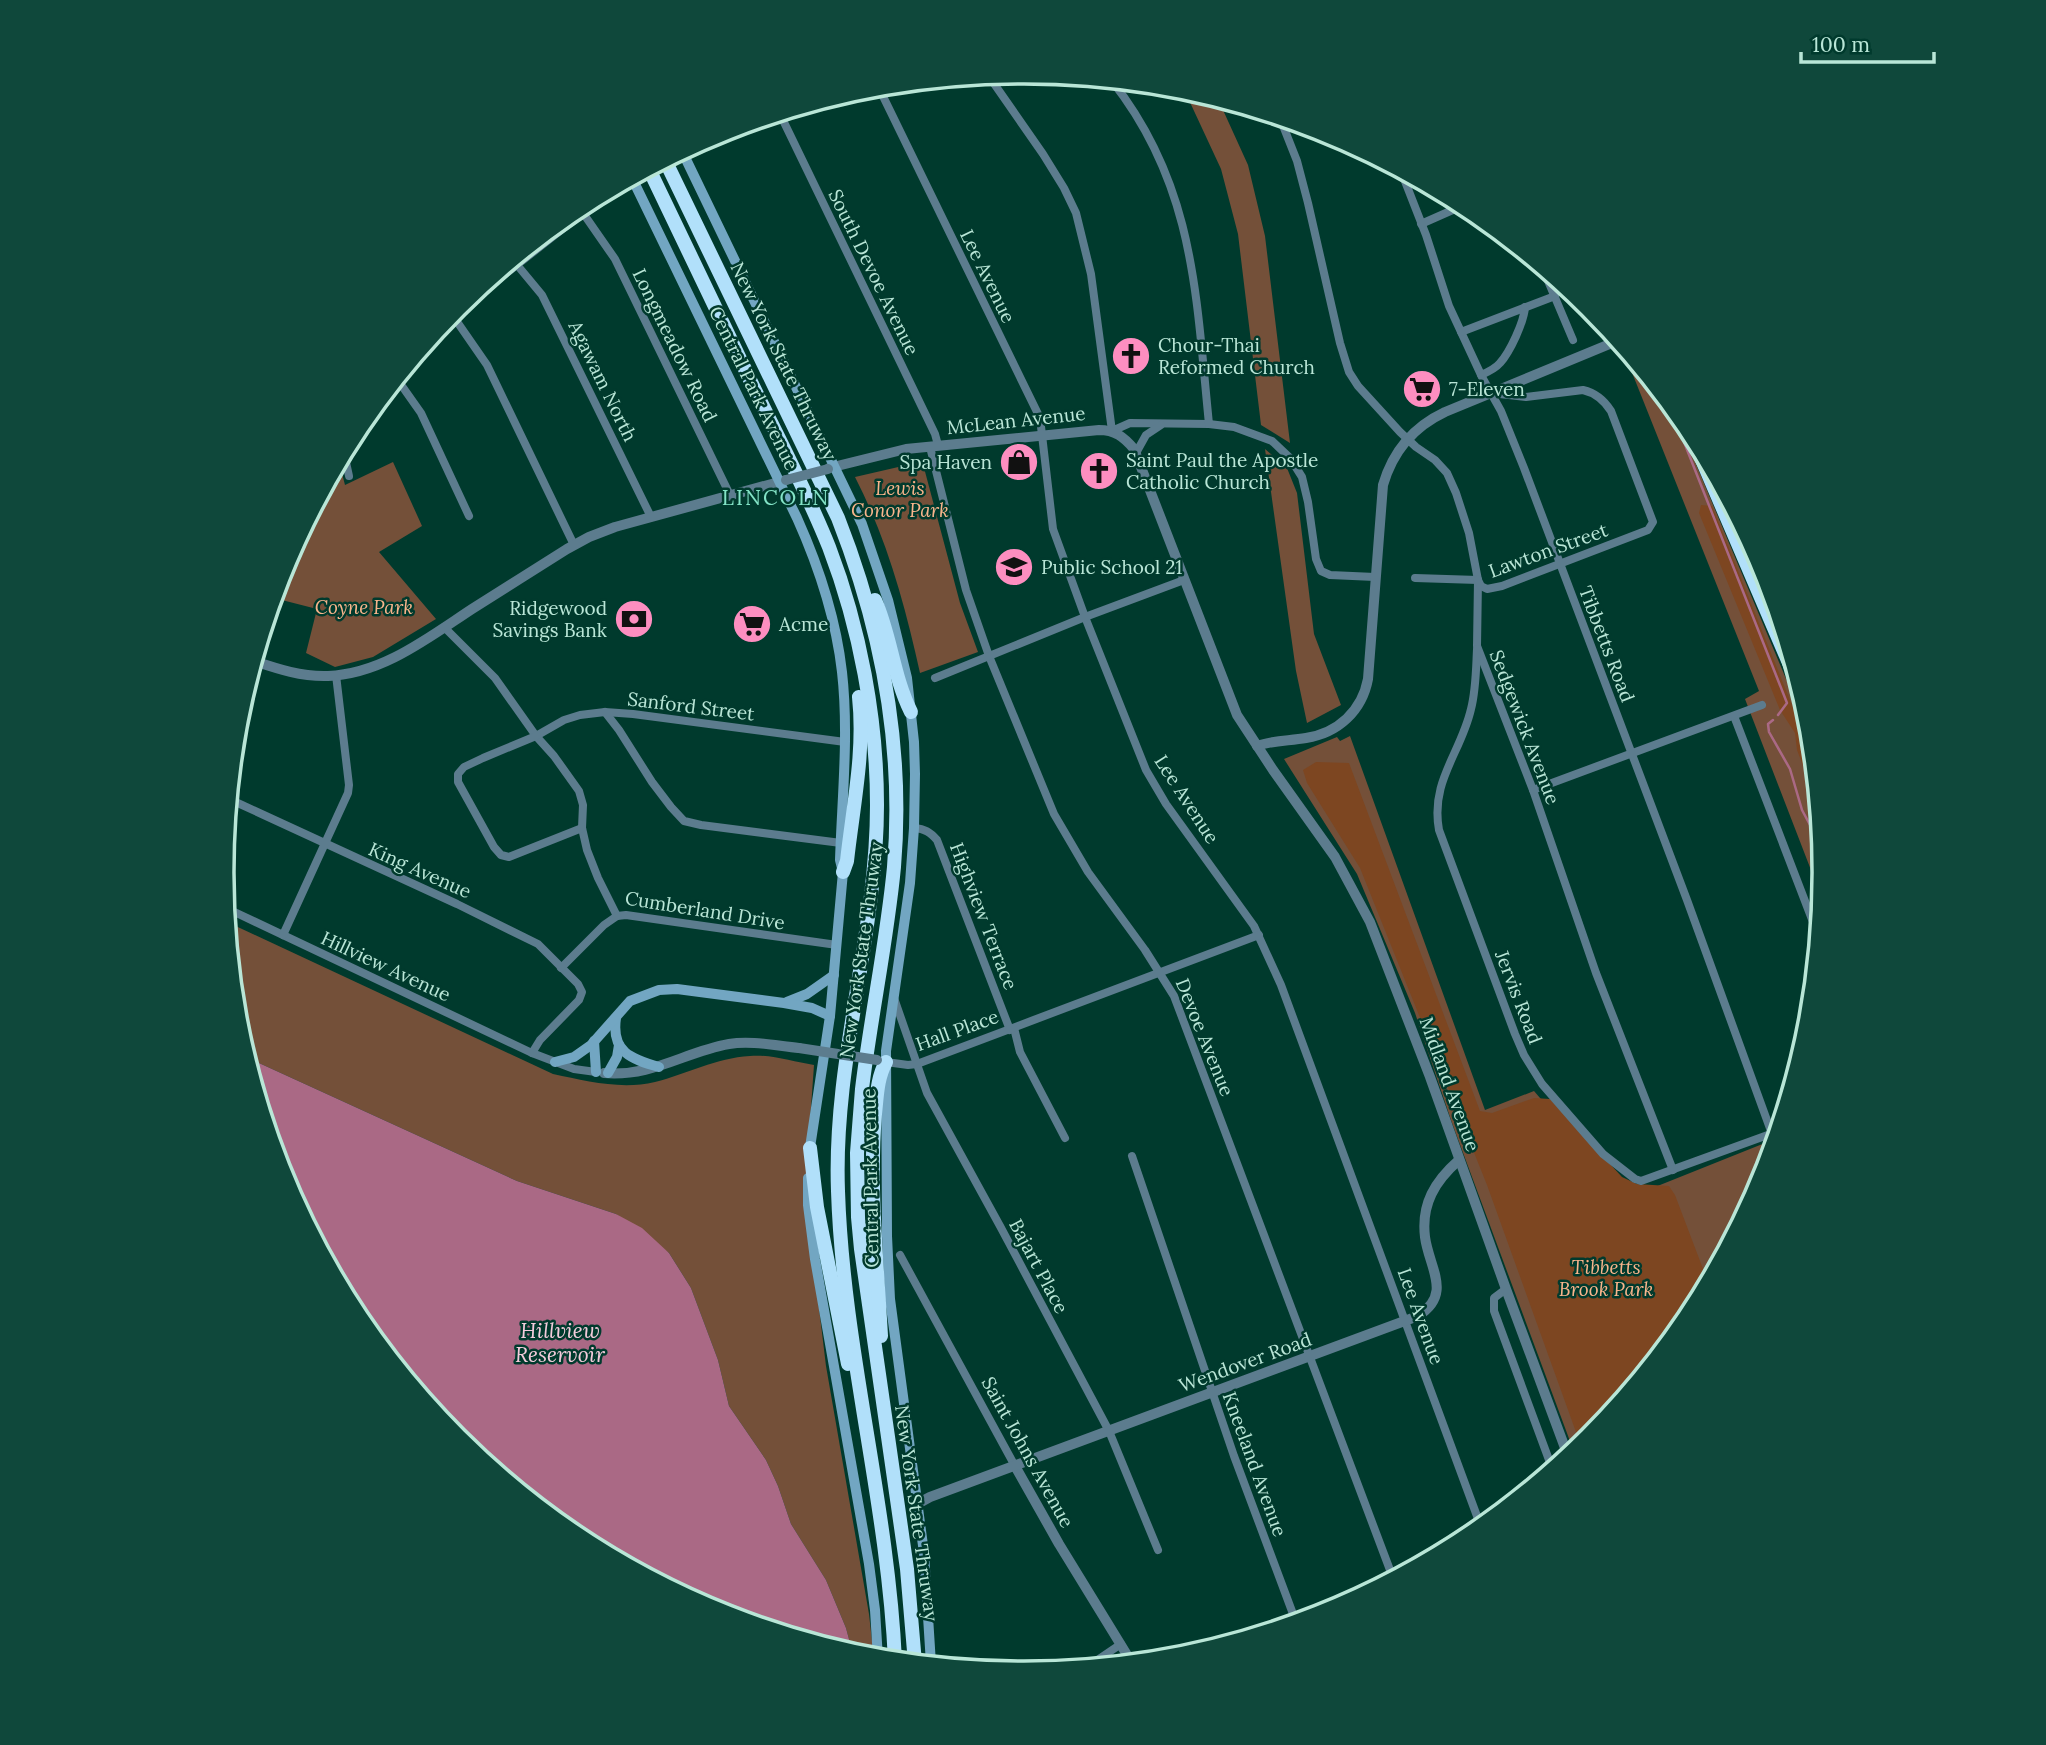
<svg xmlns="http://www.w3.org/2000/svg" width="2046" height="1745" viewBox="0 0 2046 1745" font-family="Lora,serif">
	<rect width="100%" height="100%" fill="#003a2d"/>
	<g fill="#745039">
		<path d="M1181,88L1218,99L1248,165L1265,236L1290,443L1261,425L1238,234L1221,169L1188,98Z"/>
		<path d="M1628,353L1672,407L1810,736L1824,873L1821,896L1745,699L1759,691L1625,355Z"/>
		<path d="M1265,449L1287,468L1297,493L1314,634L1341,705L1307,723L1296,671Z"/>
		<path d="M339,462L345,485L393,462L422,526L379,552L436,619L373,657L335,667L306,653L317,609L274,598L283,566Z"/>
		<path d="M920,462L923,464L960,603L978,652L920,673C905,605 887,539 855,477Z"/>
		<path d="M1350,736L1485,1110L1534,1091L1589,1155L1625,1189L1645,1191L1775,1139L1763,1179L1689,1318L1589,1439L1574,1452L1452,1123L1415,1013L1357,874L1284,759L1337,737L1340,741Z"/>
		<path d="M227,922L553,1074C586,1081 621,1090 655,1082C687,1074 716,1058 750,1056C771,1054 793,1062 814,1065L805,1192L826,1366L869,1614L874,1659L853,1654L846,1628L826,1580L791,1524L778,1486L766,1460L729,1406L718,1360L691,1288L669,1253L616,1214L517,1181L246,1057L238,1028Z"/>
	</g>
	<g fill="#7d4621">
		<path d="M1701,505L1712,506L1812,755L1817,803L1797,750L1795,733L1780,710L1699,513Z"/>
		<path d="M1316,762L1349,763L1480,1111L1492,1113L1534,1098L1550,1099L1622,1177L1637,1184L1669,1186L1675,1195L1708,1282L1689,1318L1589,1439L1581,1446L1487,1185L1360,868L1307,783L1303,770Z"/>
	</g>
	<path fill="#aa6985" d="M246,1057L517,1181L616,1214L642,1228L669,1253L691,1288L718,1360L729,1406L766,1460L778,1486L791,1524L826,1580L846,1628L853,1654L716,1612L578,1538L457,1438L357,1317L283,1179Z"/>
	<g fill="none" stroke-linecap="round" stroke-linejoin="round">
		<g stroke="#aa6985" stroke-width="2.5">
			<path d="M1669,404L1787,703L1778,715"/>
			<path d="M1773,720L1768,724L1769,732L1790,769L1802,810L1817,838L1822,850"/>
		</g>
		<g stroke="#5c7c8e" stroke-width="8">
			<path d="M988,75L1043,154L1064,188L1076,213L1091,274L1112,431L1130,423L1209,424L1234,427L1272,441L1290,458L1302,477L1308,502L1316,559L1321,571L1330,575L1375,577"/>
			<path d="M1112,81C1195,186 1196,296 1209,424"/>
			<path d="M878,86L1040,418L1053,529L1085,617L1146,770L1166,804L1254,926L1281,985L1481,1527"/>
			<path d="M780,114L935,434L938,445"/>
			<path d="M1280,118L1297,161L1308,203L1340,343L1349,372L1358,386L1400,432L1416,447L1435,460L1447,473L1456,493L1469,533L1478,580L1477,646L1533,790L1596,973L1673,1170"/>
			<path d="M1401,171L1426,235L1449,306L1482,377L1501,411L1524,468L1687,900L1772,1134"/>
			<path d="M583,213L615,259L730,495"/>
			<path d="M1485,221L1493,228"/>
			<path d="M1421,224L1464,205"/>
			<path d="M513,260L542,295L651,517"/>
			<path d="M1543,269L1573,340"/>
			<path d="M451,313L487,365L574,545"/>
			<path d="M441,325L618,185"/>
			<path d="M1461,332L1555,296"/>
			<path d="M1481,375C1488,372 1495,369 1500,363C1510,352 1524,322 1525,307"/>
			<path d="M397,379L421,413L469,516"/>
			<path d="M930,447L966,590L989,656L1054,814L1088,872L1145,950L1174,996L1393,1578"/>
			<path d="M344,453L349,476"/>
			<path d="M1136,453L1146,435L1161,425"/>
			<path d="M1415,578L1478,580"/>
			<path d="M1478,580L1481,586L1487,589L1502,586L1648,530L1653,522L1611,411C1604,400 1596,393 1583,390L1526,397L1491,393"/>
			<path d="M444,627L495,678L536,736L554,756L579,791L583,805L582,828L587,850L598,878L617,916"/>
			<path d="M1477,649C1476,669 1476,690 1471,709C1461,753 1430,781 1439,830L1515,1034L1524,1055L1542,1084L1603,1154L1635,1179L1641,1181L1776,1132"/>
			<path d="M935,678L1085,617L1184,580"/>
			<path d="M605,712L619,730L652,782L671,807L684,821L701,825L841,843"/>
			<path d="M1734,716L1818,935"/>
			<path d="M1533,790L1762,705"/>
			<path d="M229,799L457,904L538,944L578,984L582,992L579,1000L540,1040L532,1053"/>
			<path d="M582,828L509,857L501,855L494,847L458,782V774L464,767L483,758L536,736L564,720L580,715L605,712L633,714L845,742"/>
			<path d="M914,828C925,829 930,832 937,840L1010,1030"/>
			<path d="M226,908L532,1053L574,1069L596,1072"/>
			<path d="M617,916L626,915L837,945"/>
			<path d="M283,935L348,793L349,785L336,675"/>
			<path d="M561,968L604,925L617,916"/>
			<path d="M894,998L927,1093L1000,1226L1109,1431L1158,1550"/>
			<path d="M1014,1028L1020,1052L1065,1138"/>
			<path d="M886,1062L908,1065L917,1064L1259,935"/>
			<path d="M1132,1156L1234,1456L1296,1622"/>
			<path d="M900,1255L1015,1466"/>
			<path d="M1506,1289L1494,1298V1311L1552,1468"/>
			<path d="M1087,1667L1121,1644"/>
		</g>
		<g stroke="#5c7c8e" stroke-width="10">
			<path d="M829,468L906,449L1099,430C1115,430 1124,437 1134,449L1237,715L1273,770L1335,857L1370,922L1430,1077L1506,1289L1568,1456"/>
			<path d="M254,661C278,669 302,677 328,676C382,674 428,638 472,609C504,589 535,569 567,549L589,537L615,527L786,480"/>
			<path d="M1257,746C1273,740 1289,741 1306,738C1338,733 1362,711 1368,679L1383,485C1393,451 1413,427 1445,412L1617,341"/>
			<path d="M604,1073C653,1077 684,1052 729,1044C751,1040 777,1046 799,1048"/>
			<path d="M1015,1466L1059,1544L1132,1663"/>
			<path d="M919,1503L930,1497L1418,1316C1453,1294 1429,1268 1425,1237C1421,1204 1435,1181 1459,1160"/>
		</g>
		<g stroke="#72a6c2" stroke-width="10">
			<path d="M682,151L862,524L888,600L907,678L914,742L915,774L914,828L910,883L886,1051L887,1236L890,1299L924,1553L931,1664"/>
			<path d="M632,178L797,518C819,567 836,619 842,672C849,734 842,798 840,860L843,872L830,1016L809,1154"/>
			<path d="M787,1002L807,994L834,975"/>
			<path d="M616,1018C611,1052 631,1059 659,1067"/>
			<path d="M594,1041L596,1072"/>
			<path d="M555,1062L574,1057L591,1045L630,1001L659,990L677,989L784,1003L812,1008L830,1016"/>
			<path d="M608,1073L617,1057L619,1045"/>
			<path d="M808,1178V1205L815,1259L869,1564L875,1610L878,1659"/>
		</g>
		<g stroke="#b1e0fa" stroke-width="14">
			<path d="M665,160L838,518C882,630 904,747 894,867C887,941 871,1015 862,1089L857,1153L858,1217L861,1249L907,1569L915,1663"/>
			<path d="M649,169C683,241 718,313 753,386C779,439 807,492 829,547C860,628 877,719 877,805C877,935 833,1061 838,1191C843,1349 888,1503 895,1661"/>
			<path d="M1688,427L1798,684"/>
			<path d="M875,600C891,636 893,676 911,712"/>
			<path d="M843,872L847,861C853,806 865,752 859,697"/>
			<path d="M810,1148L817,1207L848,1364"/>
			<path d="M881,1336C877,1262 869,1188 875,1114C877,1096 877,1078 886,1062"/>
		</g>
		<g stroke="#5c7c8e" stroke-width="10">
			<path d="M786,480L828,469"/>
			<path d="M799,1048L877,1060"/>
		</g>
	</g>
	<defs>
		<g id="church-disc" transform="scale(2.0125)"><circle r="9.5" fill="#fd8ec0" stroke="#003a2d"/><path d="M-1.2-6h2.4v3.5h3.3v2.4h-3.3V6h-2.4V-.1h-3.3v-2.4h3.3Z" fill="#111"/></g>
		<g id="supermarket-disc" transform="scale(2.0125)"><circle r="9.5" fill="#fd8ec0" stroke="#003a2d"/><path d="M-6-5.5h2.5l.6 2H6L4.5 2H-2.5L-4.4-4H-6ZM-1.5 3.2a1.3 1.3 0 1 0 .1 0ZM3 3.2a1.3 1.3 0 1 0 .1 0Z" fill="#111"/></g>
		<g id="shop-disc" transform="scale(2.0125)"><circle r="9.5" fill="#fd8ec0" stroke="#003a2d"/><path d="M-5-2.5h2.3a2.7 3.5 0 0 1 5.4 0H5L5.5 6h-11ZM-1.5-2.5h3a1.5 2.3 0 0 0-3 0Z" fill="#111"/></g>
		<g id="school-disc" transform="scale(2.0125)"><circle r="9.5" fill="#fd8ec0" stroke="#003a2d"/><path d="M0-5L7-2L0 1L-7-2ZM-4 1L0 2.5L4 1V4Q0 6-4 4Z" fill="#111"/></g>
		<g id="bank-disc" transform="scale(2.0125)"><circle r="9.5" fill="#fd8ec0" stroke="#003a2d"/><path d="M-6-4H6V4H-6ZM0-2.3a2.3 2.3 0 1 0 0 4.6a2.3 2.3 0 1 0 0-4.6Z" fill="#111"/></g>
	</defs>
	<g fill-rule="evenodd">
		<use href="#church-disc" x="1131" y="356"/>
		<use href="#supermarket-disc" x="1422" y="389"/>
		<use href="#shop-disc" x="1019" y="462"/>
		<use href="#church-disc" x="1099" y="471"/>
		<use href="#school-disc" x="1014" y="567"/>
		<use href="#bank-disc" x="634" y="619"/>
		<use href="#supermarket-disc" x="752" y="624"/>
	</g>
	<g text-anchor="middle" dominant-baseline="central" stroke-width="5" stroke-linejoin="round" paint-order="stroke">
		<g font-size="19" fill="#b9e6d7" stroke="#003a2d">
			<text transform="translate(874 272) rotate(64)">South Devoe Avenue</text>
			<text transform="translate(988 276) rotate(64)">Lee Avenue</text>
			<text transform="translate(675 345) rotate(64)">Longmeadow Road</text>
			<text transform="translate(784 361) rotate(64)">New York State Thruway</text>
			<text transform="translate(603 381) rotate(64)">Agawam North</text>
			<text transform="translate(754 388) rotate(64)">Central Park Avenue</text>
			<text transform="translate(1016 420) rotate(-6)">McLean Avenue</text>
			<text transform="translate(1548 550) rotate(-20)">Lawton Street</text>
			<text transform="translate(1607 644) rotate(69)">Tibbetts Road</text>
			<text transform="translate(691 706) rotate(7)">Sanford Street</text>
			<text transform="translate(1525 727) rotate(69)">Sedgewick Avenue</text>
			<text transform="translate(1187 799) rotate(57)">Lee Avenue</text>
			<text transform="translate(420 870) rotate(24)">King Avenue</text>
			<text transform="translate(705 910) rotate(9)">Cumberland Drive</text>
			<text transform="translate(984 916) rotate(69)">Highview Terrace</text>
			<text transform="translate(861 950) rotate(-82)">New York State Thruway</text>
			<text transform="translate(386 966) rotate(25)">Hillview Avenue</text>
			<text transform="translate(1519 997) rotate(69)">Jervis Road</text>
			<text transform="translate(957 1030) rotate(-20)">Hall Place</text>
			<text transform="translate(1205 1037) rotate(68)">Devoe Avenue</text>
			<text transform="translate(1450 1084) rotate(70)">Midland Avenue</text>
			<text transform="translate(870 1178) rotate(-91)">Central Park Avenue</text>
			<text transform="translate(1039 1266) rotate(62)">Bajart Place</text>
			<text transform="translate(1421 1316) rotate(70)">Lee Avenue</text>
			<text transform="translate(1245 1362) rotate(-20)">Wendover Road</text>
			<text transform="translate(1028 1452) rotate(61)">Saint Johns Avenue</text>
			<text transform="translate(1255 1464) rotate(70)">Kneeland Avenue</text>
			<text transform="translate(917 1513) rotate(82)">New York State Thruway</text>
		</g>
		<g font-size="19" fill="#b9e6d7" stroke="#003a2d" text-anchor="start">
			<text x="1158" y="345">Chour-Thai<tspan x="1158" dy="22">Reformed Church</tspan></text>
			<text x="1449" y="389">7-Eleven</text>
			<text x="1126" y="460">Saint Paul the Apostle<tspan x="1126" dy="22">Catholic Church</tspan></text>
			<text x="992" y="462" text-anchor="end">Spa Haven</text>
			<text x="1041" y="567">Public School 21</text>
			<text x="607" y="608" text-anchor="end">Ridgewood<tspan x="607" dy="22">Savings Bank</tspan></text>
			<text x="779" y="624">Acme</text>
		</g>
		<g font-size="19" font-style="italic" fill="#f9b58c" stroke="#003a2d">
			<text x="900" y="488">Lewis<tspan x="900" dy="22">Conor Park</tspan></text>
			<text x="364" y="607">Coyne Park</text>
			<text x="1606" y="1267">Tibbetts<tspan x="1606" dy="22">Brook Park</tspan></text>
		</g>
		<g font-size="21" letter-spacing="2" fill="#83e4c7" stroke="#003a2d">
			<text x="776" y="497">LINCOLN</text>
		</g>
		<g font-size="21" font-style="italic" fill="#f4ccdc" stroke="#003a2d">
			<text x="560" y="1330">Hillview<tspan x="560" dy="24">Reservoir</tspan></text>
		</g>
	</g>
	<path d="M0 0H2046V1745H0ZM1022 84H1024A788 788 0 0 1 1812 872V873A788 788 0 0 1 1024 1661H1022A788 788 0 0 1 234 873V872A788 788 0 0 1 1022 84Z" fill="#0f483b" fill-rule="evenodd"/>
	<path fill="none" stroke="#b9e6d7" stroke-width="3.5" d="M1022 84H1024A788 788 0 0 1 1812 872V873A788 788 0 0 1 1024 1661H1022A788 788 0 0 1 234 873V872A788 788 0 0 1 1022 84Z"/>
	<path d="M1801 52v10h133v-10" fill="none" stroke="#b9e6d7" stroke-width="3.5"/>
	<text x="1812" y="52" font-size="21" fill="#b9e6d7" stroke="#003a2d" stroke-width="5" paint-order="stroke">100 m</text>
</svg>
